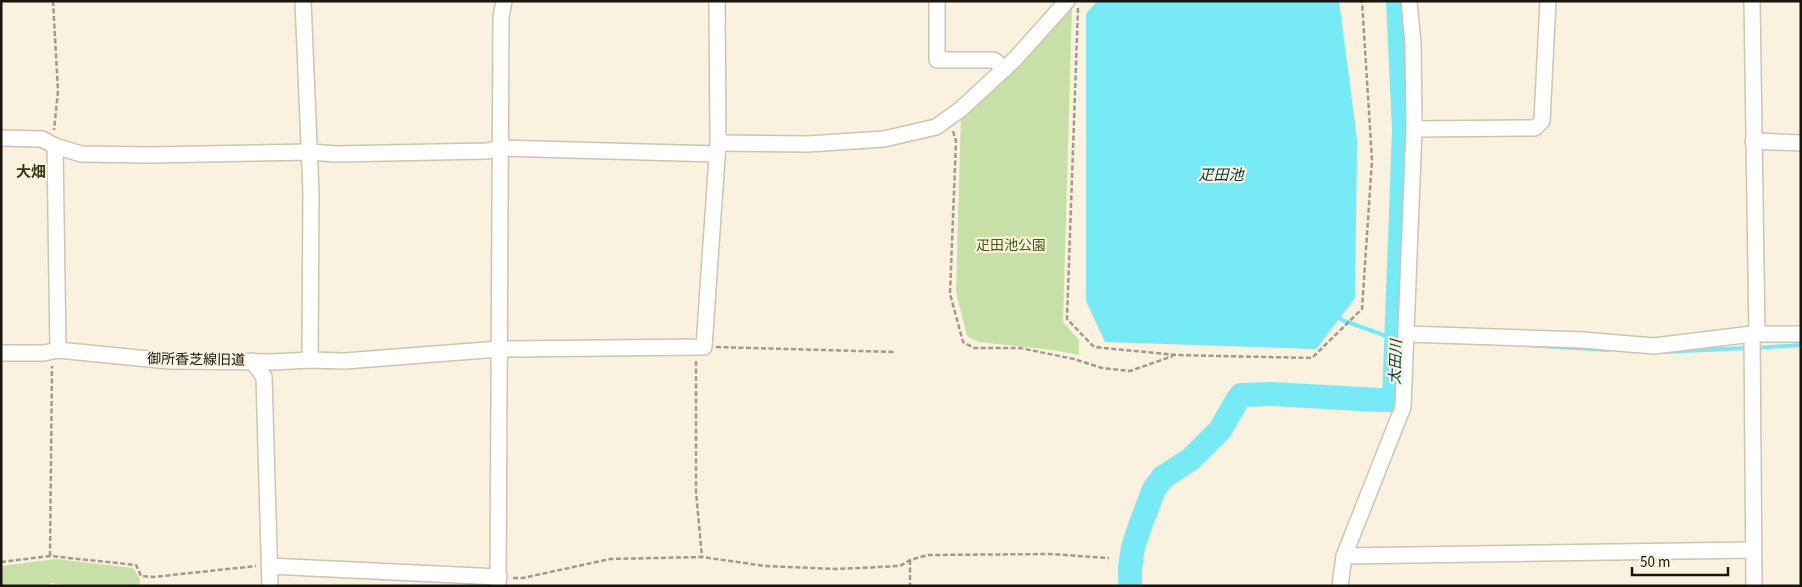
<svg xmlns="http://www.w3.org/2000/svg" width="1802" height="587" viewBox="0 0 1802 587" font-family="'Source Sans 3','Noto Sans JP',sans-serif">
	<rect width="100%" height="100%" fill="#faf1df"/>
	<g fill="#c6e0a7">
		<path d="M1072,5L1063,322L1079,340V355L1053,350L979,342L967,336L956,292L961,115Z"/>
		<path d="M56,559L133,568L140,579V586H71L51,583L48,586H1L2,566Z"/>
	</g>
	<path fill="#76eaf5" d="M1097,1H1339L1357,140L1355,298L1316,349L1105,342L1086,301V14Z"/>
	<g fill="none" stroke-linecap="round" stroke-linejoin="round">
		<g stroke="#76eaf5" stroke-width="4">
			<path d="M1336,315L1342,320L1397,340L1401,341"/>
			<path d="M1525,345L1608,350"/>
			<path d="M1755,348L1801,345"/>
			<path d="M1663,352L1748,348"/>
		</g>
		<path stroke="#76eaf5" stroke-width="24" d="M1130,586V567L1133,547L1141,523L1154,489L1163,477L1191,459L1220,430L1236,402L1241,395L1272,394L1379,400H1394L1404,130L1398,1"/>
		<g stroke="#cdc5b3" stroke-width="18">
			<g id="minor">
				<path d="M303,1L311,192L310,360"/>
				<path d="M937,1V60H994L1005,69"/>
				<path d="M1752,1L1757,334"/>
				<path d="M1414,129L1535,128L1542,121L1548,1"/>
				<path d="M1,138L42,139L55,146L81,154L151,155L310,152L336,154L487,151L500,148L717,154"/>
				<path d="M1753,141L1801,143"/>
				<path d="M718,143L808,144L884,139L936,127L961,109L1015,59L1067,1"/>
				<path d="M55,146L58,350"/>
				<path d="M1407,334L1582,340L1654,346L1752,334H1801"/>
				<path d="M1752,334L1754,586"/>
				<path d="M1,353H44L58,350L169,361L272,362L310,360L345,361L499,349L704,347L718,143L717,1"/>
				<path d="M252,361L264,377L270,586"/>
				<path d="M1344,556L1753,550"/>
				<path d="M269,566L499,577"/>
				<path d="M498,586L501,17L504,1"/>
				<path d="M1340,586L1344,556L1403,407L1414,129L1413,44L1409,1"/>
			</g>
		</g>
		<g stroke="#a0998c" stroke-width="2.5" stroke-dasharray="5 2.5" stroke-linecap="butt">
			<path d="M53,1L58,91L54,130"/>
			<path d="M1078,8L1067,319L1094,347L1176,355L1312,358L1362,309L1372,160L1362,1"/>
			<path d="M953,131L956,141L950,294L963,342L974,348H1020L1074,359L1102,368L1130,371L1173,356"/>
			<path d="M716,347L895,352"/>
			<path d="M696,361V492L702,557"/>
			<path d="M50,556L52,366"/>
			<path d="M910,560V586"/>
			<path d="M1,562L50,556L136,565L141,576L153,577L256,566"/>
			<path d="M513,578H523L610,559L702,557L765,566L837,569L900,566L910,560L928,555L1050,554L1109,558"/>
		</g>
		<use href="#minor" stroke="#fff" stroke-width="15"/>
	</g>
	<g text-anchor="middle" dominant-baseline="central" stroke-width="4.5" stroke-linejoin="round" paint-order="stroke">
		<g font-size="14" fill="#415d0b" stroke="#faf1df">
			<text x="1011" y="246">疋田池公園</text>
		</g>
		<g font-size="14" fill="#18150f" stroke="#faf1df">
			<text transform="translate(196 360) rotate(1)">御所香芝線旧道</text>
		</g>
		<g font-size="15" font-weight="bold" fill="#343a12" stroke="#faf1df">
			<text x="31" y="172">大畑</text>
		</g>
		<g font-size="15" font-style="italic" fill="#003b40" stroke="#faf1df">
			<text x="1221" y="175">疋田池</text>
			<text transform="translate(1396 362) rotate(-88)">太田川</text>
		</g>
	</g>
	<rect width="1802" height="587" fill="none" stroke="#18150f" stroke-width="5"/>
	<path d="M1632 567v8h96v-8" fill="none" stroke="#18150f" stroke-width="2.5"/>
	<text x="1640" y="567" font-size="15" fill="#18150f" stroke="#faf1df" stroke-width="4" paint-order="stroke">50 m</text>
</svg>
